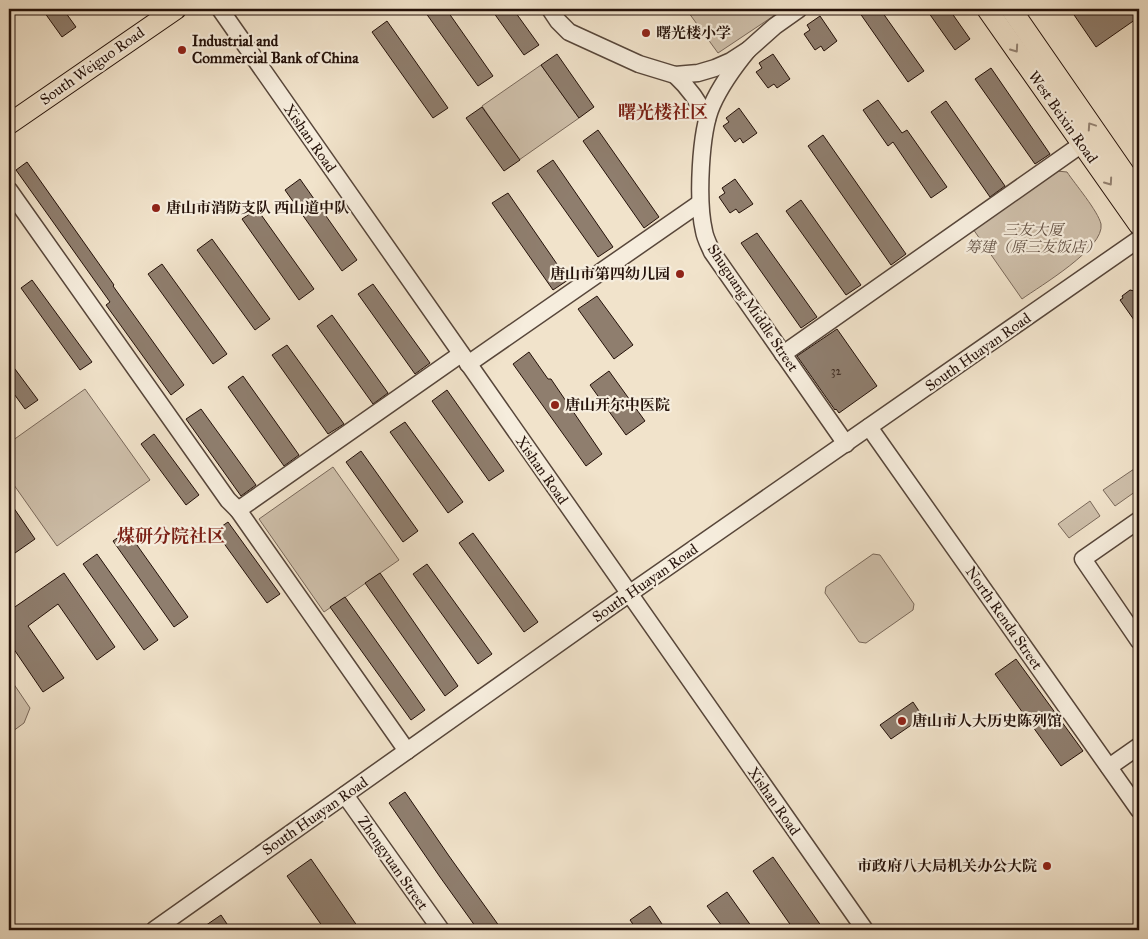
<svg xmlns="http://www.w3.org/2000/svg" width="1148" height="939" viewBox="0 0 1148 939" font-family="'IM FELL Great Primer','Noto Serif SC',serif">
	<rect width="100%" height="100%" fill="#f1e3cb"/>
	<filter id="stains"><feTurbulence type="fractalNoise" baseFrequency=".004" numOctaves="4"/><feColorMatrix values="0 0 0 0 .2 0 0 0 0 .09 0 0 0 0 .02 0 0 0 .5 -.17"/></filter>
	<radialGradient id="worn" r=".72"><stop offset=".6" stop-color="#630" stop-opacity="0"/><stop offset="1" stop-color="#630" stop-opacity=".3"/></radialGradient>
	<g fill="#cebfaa" stroke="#79685a">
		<path d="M686,9H784L718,53Z"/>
		<path d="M541,65L579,118L519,160L482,106Z"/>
		<path d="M1057,171L1067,172C1075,184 1098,211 1101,224C1105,248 1040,286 1022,299L973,229Z"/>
		<path d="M85,389L150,480L57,546L9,478V443Z"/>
		<path d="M333,467L399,560L324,612L259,519Z"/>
		<path d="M1134,469L1139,476V489L1115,506L1103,490Z"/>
		<path d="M1090,501L1100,516L1069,538L1058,524Z"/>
		<path d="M873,554L880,555L914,604L913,610L866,643L859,642L825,593L826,587Z"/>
		<path d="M9,677L30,708L24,723L9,734Z"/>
	</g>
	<g fill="#8f7e6e" stroke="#241109">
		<path d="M42,9H63L76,27L62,37Z"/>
		<path d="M423,9H446L493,76L478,86Z"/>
		<path d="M491,9H513L539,45L524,55Z"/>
		<path d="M857,9H880L924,71L908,82Z"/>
		<path d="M926,9H949L970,39L955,50Z"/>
		<path d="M1070,9H1139V17L1096,47Z"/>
		<path d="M820,16L837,41L824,51L821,46L815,50L804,34L810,30L807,25Z"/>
		<path d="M387,21L448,108L433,118L372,32Z"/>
		<path d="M557,54L594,107L579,118L541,65Z"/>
		<path d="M773,54L790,79L777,88L774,84L768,88L756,72L762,68L759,63Z"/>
		<path d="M991,68L1050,154L1035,164L975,79Z"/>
		<path d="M878,100L902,133L907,130L947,187L931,198L893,142L888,146L863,110Z"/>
		<path d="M946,101L1005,186L990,197L931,112Z"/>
		<path d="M482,107L520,160L504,171L466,118Z"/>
		<path d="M739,108L757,133L743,143L740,138L735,142L723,126L729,122L726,118Z"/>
		<path d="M598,130L659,217L644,228L583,141Z"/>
		<path d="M823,135L906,254L891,265L808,146Z"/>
		<path d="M553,160L613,247L598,257L537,171Z"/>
		<path d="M27,162L114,285L113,286L184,385L171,395L106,305L110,302L16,170Z"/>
		<path d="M300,179L357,260L342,271L285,190Z"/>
		<path d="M735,179L753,204L739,213L736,209L730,213L719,197L725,193L722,188Z"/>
		<path d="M508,193L568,280L553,290L492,203Z"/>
		<path d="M801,200L861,285L846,295L786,211Z"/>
		<path d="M257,209L314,289L299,300L242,219Z"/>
		<path d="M757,233L817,317L801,328L741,243Z"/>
		<path d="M212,239L270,319L255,330L197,250Z"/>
		<path d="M162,264L227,354L213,364L148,274Z"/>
		<path d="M32,280L92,362L80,370L21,288Z"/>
		<path d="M373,284L430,363L415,374L358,294Z"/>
		<path d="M1130,290L1139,292V327L1120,300L1123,298L1122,296Z"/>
		<path d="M597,296L633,345L614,359L578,309Z"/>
		<path d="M332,315L388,393L373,404L317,326Z"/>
		<path d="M837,329L877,386L839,413L836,409L835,410L797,356Z"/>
		<path d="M287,345L344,424L328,434L272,355Z"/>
		<path d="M529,352L548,379H551L602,454L586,466L513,364Z"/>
		<path d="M9,361L38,400L25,409L9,387Z"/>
		<path d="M609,371L645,421L626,435L590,385Z"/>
		<path d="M243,376L299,455L284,466L228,387Z"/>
		<path d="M447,390L504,471L489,481L432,401Z"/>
		<path d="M201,409L256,485L241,496L186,419Z"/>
		<path d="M405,422L463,502L448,513L390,432Z"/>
		<path d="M154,434L199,495L186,505L141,444Z"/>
		<path d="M361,451L418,531L403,542L346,462Z"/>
		<path d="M9,501L35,539L15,553L9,544Z"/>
		<path d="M228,522L280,594L267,603L215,531Z"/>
		<path d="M127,531L188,617L174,627L113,541Z"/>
		<path d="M473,533L538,622L524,632L459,543Z"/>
		<path d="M97,554L158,640L144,650L83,564Z"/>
		<path d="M427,564L492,654L478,664L413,574Z"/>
		<path d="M64,573L115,647L97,660L58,604L28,626L64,678L43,692L9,642V611Z"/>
		<path d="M380,573L458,686L445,696L365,583Z"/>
		<path d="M345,597L425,710L411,720L330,607Z"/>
		<path d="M1016,659L1083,751L1061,766L995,674Z"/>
		<path d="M913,702L923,717L891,739L880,725Z"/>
		<path d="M405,792L449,856L502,930H478L440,877L389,803Z"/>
		<path d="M773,857L824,930H794L753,871Z"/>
		<path d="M311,859L360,930H325L287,876Z"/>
		<path d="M727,892L754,930H725L707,906Z"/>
		<path d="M650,906L666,930H637L630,920Z"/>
		<path d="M221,915L231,930H199Z"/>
	</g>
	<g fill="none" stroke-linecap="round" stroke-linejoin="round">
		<g stroke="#57463a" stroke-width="19">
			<g id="minor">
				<path d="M220,9L865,930"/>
				<path d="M550,9L558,21L569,32L639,64L675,75L698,73L715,68L731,61L748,50L775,26L799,9"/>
				<path d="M748,50C734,67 721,85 712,105C700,132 697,201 704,231C705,238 709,245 712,252L846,444"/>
				<path d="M675,75C689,88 699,102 707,119"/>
				<path d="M9,190L228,500L238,510"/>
				<path d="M783,354L1082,144"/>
				<path d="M468,364L700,203"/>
				<path d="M869,427L1139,810"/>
				<path d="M1139,520L1083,559L1139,641"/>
				<path d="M407,751L238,510L461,354"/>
				<path d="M1109,767L1139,746"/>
				<path d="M345,795L441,930"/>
				<path d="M154,930L613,605L1139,239"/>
			</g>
		</g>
		<g stroke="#241109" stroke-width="22">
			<g id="major">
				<path d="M987,9L1139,225"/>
				<path d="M1011,9L1139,194"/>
				<path d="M9,124L176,9"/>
			</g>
		</g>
		<use href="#minor" stroke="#f6eddd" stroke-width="16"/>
		<use href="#major" stroke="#f1e3cb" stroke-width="20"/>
	</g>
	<defs><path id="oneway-chevron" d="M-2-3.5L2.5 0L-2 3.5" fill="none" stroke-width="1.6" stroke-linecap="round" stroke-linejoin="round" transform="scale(1.25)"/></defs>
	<g stroke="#958474">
		<use href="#oneway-chevron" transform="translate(1015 49) rotate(55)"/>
		<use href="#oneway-chevron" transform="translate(1091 126) rotate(-124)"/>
		<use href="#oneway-chevron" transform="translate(1109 182) rotate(55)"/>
	</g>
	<g fill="#8f2418" stroke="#f6eddd" stroke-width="2">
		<circle cx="646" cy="33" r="5"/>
		<circle cx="182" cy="50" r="5"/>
		<circle cx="156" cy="208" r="5"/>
		<circle cx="680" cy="274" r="5"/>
		<circle cx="555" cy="405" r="5"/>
		<circle cx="902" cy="721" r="5"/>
		<circle cx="1047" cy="866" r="5"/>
	</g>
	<g text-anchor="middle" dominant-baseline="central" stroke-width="4.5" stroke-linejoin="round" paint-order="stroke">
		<g font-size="12" fill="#3f2c22">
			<text x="836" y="371">32</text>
		</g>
		<g font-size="15" font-weight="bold" fill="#241109" stroke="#f6eddd" text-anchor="start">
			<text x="656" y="33">曙光楼小学</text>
			<text x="192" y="41">Industrial and<tspan x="192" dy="17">Commercial Bank of China</tspan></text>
			<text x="166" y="208">唐山市消防支队 西山道中队</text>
			<text x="670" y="274" text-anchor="end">唐山市第四幼儿园</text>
			<text x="565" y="405">唐山开尔中医院</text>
			<text x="912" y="721">唐山市人大历史陈列馆</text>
			<text x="1037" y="866" text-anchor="end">市政府八大局机关办公大院</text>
		</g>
		<g font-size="15" fill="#241109" stroke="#f6eddd">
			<text transform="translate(92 66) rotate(-35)">South Weiguo Road</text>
			<text transform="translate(1063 117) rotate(55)">West Beixin Road</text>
			<text transform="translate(310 138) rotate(55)">Xishan Road</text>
			<text transform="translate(753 308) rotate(56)">Shuguang Middle Street</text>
			<text transform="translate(978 352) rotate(-35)">South Huayan Road</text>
			<text transform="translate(542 470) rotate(55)">Xishan Road</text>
			<text transform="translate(645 583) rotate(-35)">South Huayan Road</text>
			<text transform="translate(1004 618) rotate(55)">North Renda Street</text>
			<text transform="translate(774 801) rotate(55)">Xishan Road</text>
			<text transform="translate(315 816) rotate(-35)">South Huayan Road</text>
			<text transform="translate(393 863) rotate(55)">Zhongyuan Street</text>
		</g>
		<g font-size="15" font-style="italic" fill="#604e41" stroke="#f6eddd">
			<text x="1033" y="230">三友大厦<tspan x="1033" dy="17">筹建（原三友饭店）</tspan></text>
		</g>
		<g font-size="18" font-weight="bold" fill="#7a1f14" stroke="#f6eddd">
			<text x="663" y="112">曙光楼社区</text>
			<text x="171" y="536">煤研分院社区</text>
		</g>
	</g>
	<rect width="1148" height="939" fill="none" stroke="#f1e3cb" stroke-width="30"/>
	<rect x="10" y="10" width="1128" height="919" fill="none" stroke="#241109" stroke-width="2.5"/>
	<rect x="15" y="15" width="1118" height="909" fill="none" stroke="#241109"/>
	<rect width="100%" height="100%" filter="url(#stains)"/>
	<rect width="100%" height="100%" fill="url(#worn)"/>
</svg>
